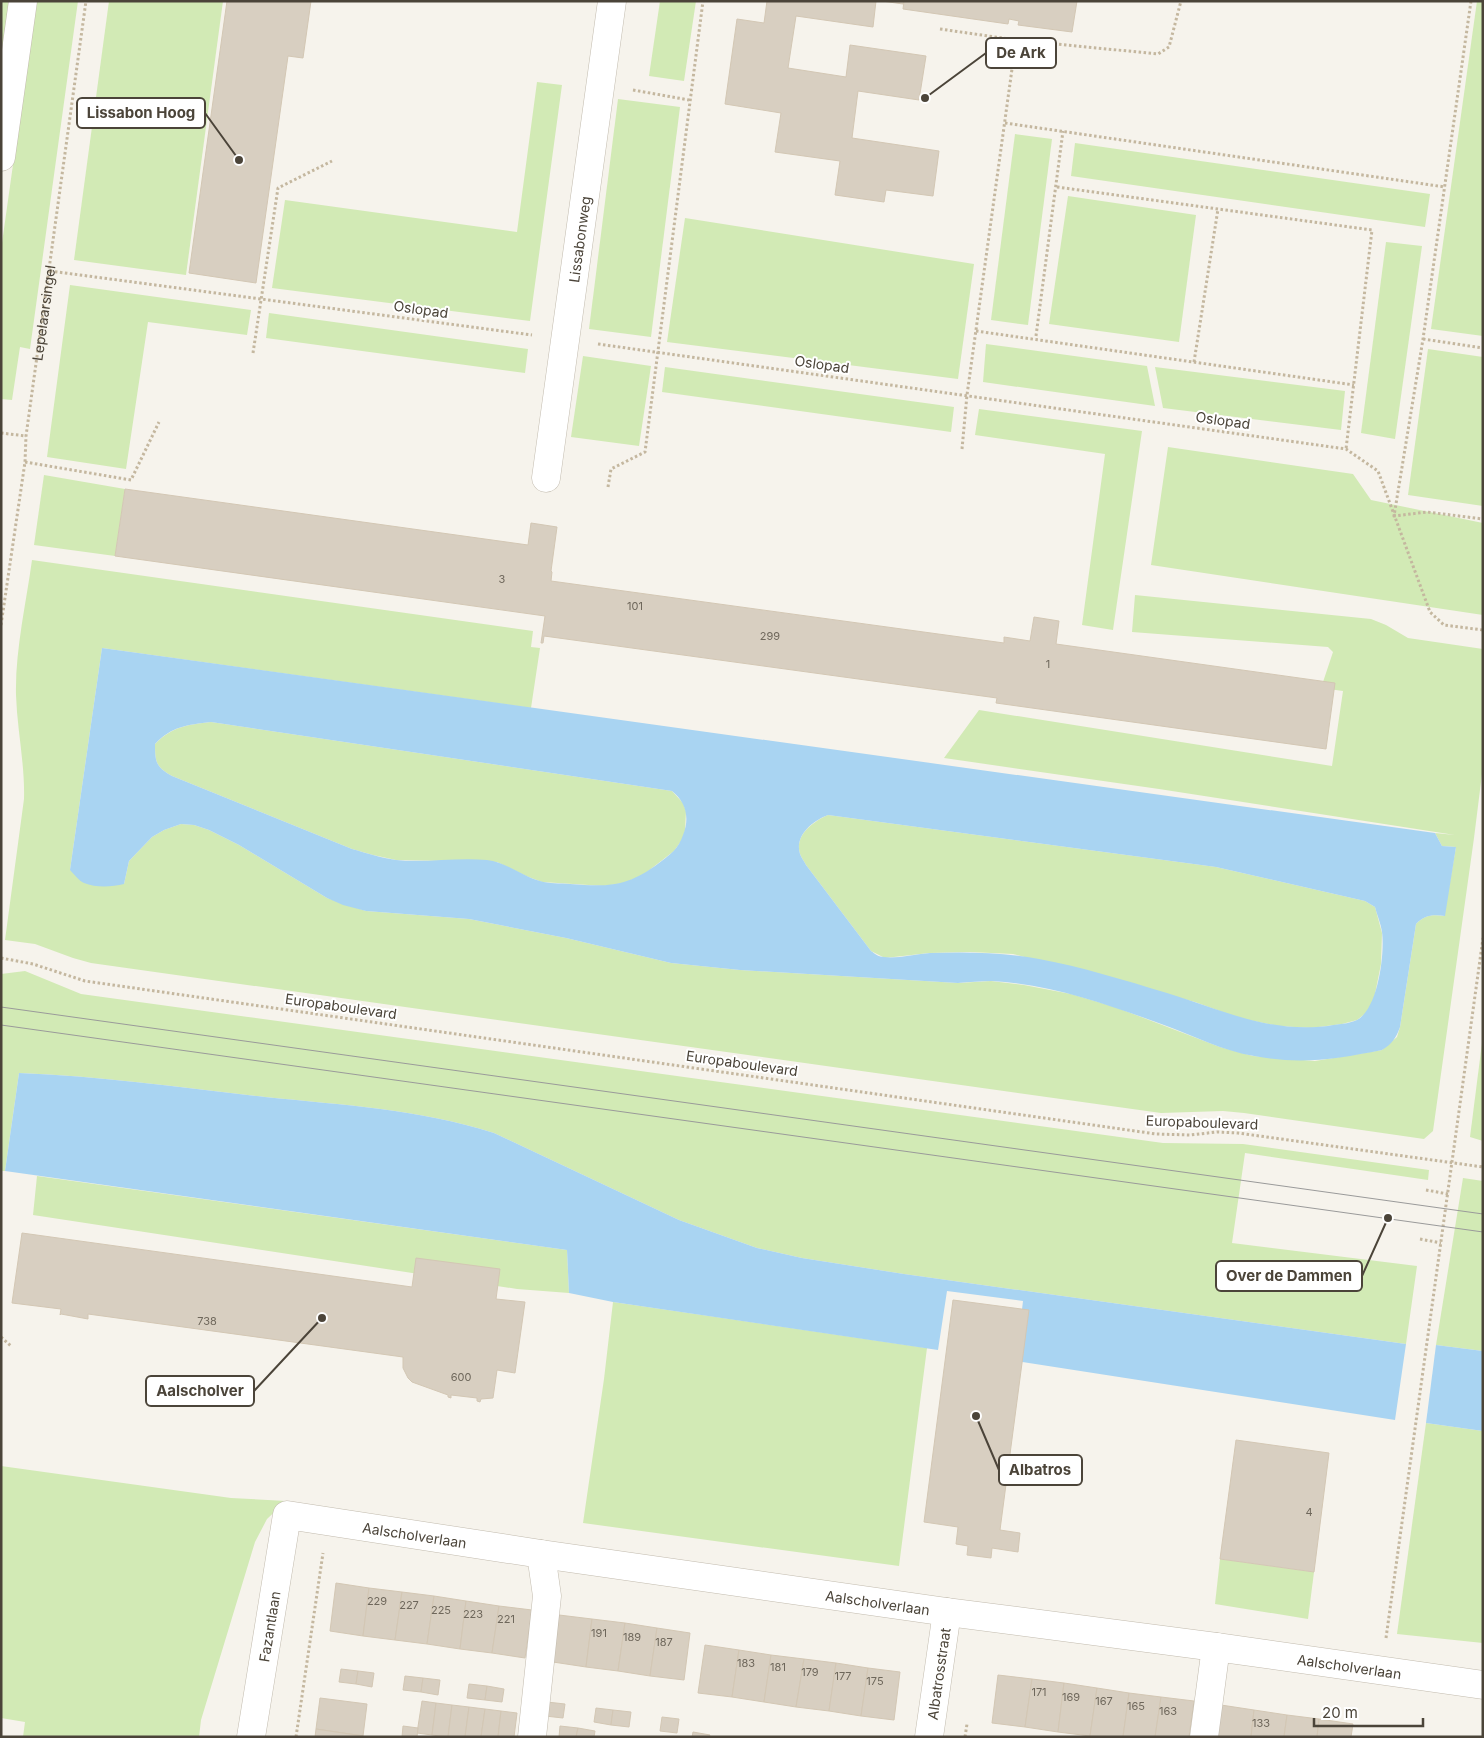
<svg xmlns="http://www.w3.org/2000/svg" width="1484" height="1738" viewBox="0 0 1484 1738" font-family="Inter,sans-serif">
	<rect width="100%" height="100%" fill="#f6f3ec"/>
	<g fill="#d2eab5">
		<path d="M1,1H13L1,87Z"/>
		<path d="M36,1H78L30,349L20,347L12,400L1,399V250Z"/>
		<path d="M109,1H223L186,275L74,260Z"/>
		<path d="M660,1H696L684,81L649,76Z"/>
		<path d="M1477,1H1483V336L1431,329Z"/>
		<path d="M537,82L562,85L530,321L272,288L285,200L517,232Z"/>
		<path d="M618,99L680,107L651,337L589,329Z"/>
		<path d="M1015,134L1052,139L1028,325L991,320Z"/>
		<path d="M1075,143L1430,194L1425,227L1071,176Z"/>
		<path d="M1068,196L1196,215L1179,342L1049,324Z"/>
		<path d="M685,218L974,264L958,379L667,342Z"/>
		<path d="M1386,242L1422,246L1395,439L1361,433Z"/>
		<path d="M70,285L251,310L247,335L148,322L126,469L47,457Z"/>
		<path d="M269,313L528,349L525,373L266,338Z"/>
		<path d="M986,344L1147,366L1155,406L983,382Z"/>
		<path d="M1428,349L1483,357V506L1408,495Z"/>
		<path d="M583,356L651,366L639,446L571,437Z"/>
		<path d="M665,367L954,407L951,432L662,392Z"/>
		<path d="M1155,367L1345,391L1341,430L1163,408Z"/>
		<path d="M979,409L1142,431L1113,630L1082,625L1105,454L975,435Z"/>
		<path d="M1168,447L1353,474L1371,500L1483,523V615L1151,565Z"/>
		<path d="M44,475L125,489L115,556L34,545Z"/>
		<path d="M32,560L533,631L531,647L540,648L531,708L102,648L70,870L124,884L129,861L152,837L164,830L181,824L194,825L209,830L239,845L327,898L366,911L469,919L566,938L671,963L740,970L958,983L991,981L1024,985L1071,994L1115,1007L1220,1047L1253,1056L1315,1061L1382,1050L1397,1037L1400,1027L1416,924C1424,915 1433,914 1444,916L1456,847L1442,846L1435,833L1455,835L1159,789L944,758L979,710L1332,766L1343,691L1321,688L1333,652L1328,647L1132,632L1135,595L1371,619L1386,625L1408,638L1483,649V766L1474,838L1433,1131L1424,1139L1244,1113L1223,1111L1161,1113L91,963L73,958L35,944L5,940L24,799C25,764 17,729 16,695C15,651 26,604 32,560Z"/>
		<path d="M211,722L672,791L683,803L686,811L685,831L682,840L674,851L643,875L624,883L604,886L542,882L526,876L497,862L396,860L373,855L352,849L172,776C156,767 155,762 155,744C173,726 187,725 211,722Z"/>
		<path d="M828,815L1216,867L1365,901L1375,907L1382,933L1381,964L1374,999L1371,1006L1366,1013L1357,1020L1342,1024L1311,1028L1278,1026L1239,1018L1195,1002L1013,954L970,952L929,953L885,958L871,951L806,865C804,861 801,857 800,854C794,835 814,821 828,815Z"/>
		<path d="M25,971L81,994L1163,1143L1243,1144L1429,1170L1428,1180L1245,1153L1232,1243L1417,1266L1406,1344L904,1274L802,1258L757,1248L679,1220L494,1133C420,1109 342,1105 265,1097C183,1088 101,1076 19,1073L5,1171H1V974Z"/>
		<path d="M1483,1035V1141L1470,1137Z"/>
		<path d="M37,1176L567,1250L569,1293L517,1289L33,1215Z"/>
		<path d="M1463,1178L1483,1181V1351L1436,1345Z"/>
		<path d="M613,1302L927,1348L899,1566L583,1523L604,1379Z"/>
		<path d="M1426,1423L1483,1431V1643L1397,1634Z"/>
		<path d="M1,1466L231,1498L286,1501L267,1519L255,1542L201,1720L199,1737H23L25,1722L1,1718Z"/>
		<path d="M1220,1559L1314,1572L1308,1619L1215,1604Z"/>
	</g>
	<g fill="#a9d4f2" fill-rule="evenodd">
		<path d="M102,648L1435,833L1442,846L1456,847L1445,916C1433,914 1424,915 1416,924L1400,1027C1396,1038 1392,1044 1382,1050C1337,1059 1300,1065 1254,1056C1223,1051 1194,1036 1164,1025C1109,1005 1052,984 992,981C981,981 969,982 958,983L740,970L671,963L566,938L469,919L366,911L343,905L327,898L239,845L209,830L194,825L181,824L164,830L152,837L129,861L124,884C112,887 96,888 84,883C79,881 74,874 70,870ZM211,722L672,791C686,802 690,818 683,835C679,848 670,855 659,863C627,887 609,887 570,884C560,883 549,884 540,881C522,876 506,862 487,860C457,857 426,863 396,860C381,858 367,853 352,849L172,776C156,767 155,762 155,744C172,726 187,725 211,722ZM828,815L1216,867L1365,901L1375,907C1377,915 1381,924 1382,932C1385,954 1378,1009 1357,1020C1349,1024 1337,1024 1328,1026C1267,1033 1223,1010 1167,993C1124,980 1082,967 1039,959C1003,952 966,952 930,953C917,954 895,959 884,957C879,957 875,954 871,951L806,865C804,861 801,857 800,854C794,835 814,820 828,815Z"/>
		<path d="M19,1073C101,1076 183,1088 265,1097C342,1105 420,1109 494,1133L679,1220L757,1248L802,1258L904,1274L1406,1344L1395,1420L1016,1361L1023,1301L947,1291L938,1350L613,1302L569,1293L567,1250L5,1171Z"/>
		<path d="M1436,1345L1483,1351V1431L1426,1423Z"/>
	</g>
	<g fill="#d8cfc1" stroke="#d3c7b4">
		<path d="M227,1H311L303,58L288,56L256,283L189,273Z"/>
		<path d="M767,1H876L873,27L796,16L788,68L846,77L850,45L926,56L919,100L858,91L852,138L939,151L933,196L886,190L884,202L835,195L840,161L775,152L781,113L725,104L737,19L764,23Z"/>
		<path d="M882,1H904L903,4Z"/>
		<path d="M904,1H1077L1072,32L1018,25L1019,21L1009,19L1008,24L903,9Z"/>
		<path d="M125,489L528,545L531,523L557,527L551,571L552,572L551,581L1004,643V637L1030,641L1034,617L1059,621L1056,644L1335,683L1326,749L996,703L997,698L544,636L543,643H541L545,616L115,556Z"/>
		<path d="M22,1233L412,1287L416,1258L500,1269L496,1299L525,1302L515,1373L497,1370L493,1398L481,1399L480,1402L477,1401V1398L451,1395V1398L448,1397V1395L412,1382L408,1378L403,1368V1357L88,1314V1319L61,1314L60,1315L61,1309L12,1303Z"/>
		<path d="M953,1300L1029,1310L1000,1530L1020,1533L1018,1552L992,1548L991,1558L967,1555L968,1546L956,1544L958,1527L924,1522Z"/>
		<path d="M1236,1440L1329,1453L1314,1572L1220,1559Z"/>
		<path d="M336,1583L369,1588L363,1636L330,1631Z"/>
		<path d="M369,1588L402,1592L395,1640L363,1636Z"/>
		<path d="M402,1592L434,1596L427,1644L395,1640Z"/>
		<path d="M434,1596L466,1601L460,1649L427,1644Z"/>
		<path d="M466,1601L499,1606L492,1653L460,1649Z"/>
		<path d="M499,1606L532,1610L525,1658L492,1653Z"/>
		<path d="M559,1615L592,1619L586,1667L553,1662Z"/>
		<path d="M592,1619L625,1623L618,1671L586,1667Z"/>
		<path d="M625,1623L657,1628L650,1676L618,1671Z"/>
		<path d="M657,1628L690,1633L684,1680L650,1676Z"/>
		<path d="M705,1645L739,1650L732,1697L698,1693Z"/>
		<path d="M739,1650L771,1655L764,1702L732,1697Z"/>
		<path d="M771,1655L804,1659L796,1707L764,1702Z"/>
		<path d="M804,1659L836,1663L829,1711L796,1707Z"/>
		<path d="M836,1663L868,1668L861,1716L829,1711Z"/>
		<path d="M868,1668L900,1672L894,1720L861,1716Z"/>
		<path d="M341,1669L358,1671L356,1684L339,1682Z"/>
		<path d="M358,1671L374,1673L372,1687L356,1684Z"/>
		<path d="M998,1675L1032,1679L1025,1727L992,1723Z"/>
		<path d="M405,1676L423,1678L421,1692L403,1690Z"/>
		<path d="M423,1678L440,1680L438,1695L421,1692Z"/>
		<path d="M1032,1679L1064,1683L1058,1732L1025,1727Z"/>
		<path d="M1064,1683L1097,1688L1090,1736L1058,1732Z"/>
		<path d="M469,1684L487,1686L485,1700L467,1698Z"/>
		<path d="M487,1686L504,1689L502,1702L485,1700Z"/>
		<path d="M1097,1688L1129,1693L1123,1737L1090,1736Z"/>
		<path d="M1129,1693L1161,1697L1155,1737H1123Z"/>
		<path d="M1161,1697L1194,1701L1189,1737H1155Z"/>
		<path d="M320,1698L367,1704L363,1736L316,1729Z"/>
		<path d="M422,1701L436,1703L432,1735L417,1733Z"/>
		<path d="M547,1702L565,1704L563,1718L545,1716Z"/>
		<path d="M436,1703L452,1705L448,1737L432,1735Z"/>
		<path d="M452,1705L469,1707L465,1737H448Z"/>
		<path d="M1221,1705L1254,1710L1251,1737H1217Z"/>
		<path d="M469,1707L485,1709L481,1737H465Z"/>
		<path d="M596,1708L613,1710L611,1725L594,1722Z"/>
		<path d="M485,1709L501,1711L498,1737H481Z"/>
		<path d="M613,1710L631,1712L629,1727L611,1725Z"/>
		<path d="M1254,1710L1287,1715L1284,1737H1251Z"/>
		<path d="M501,1711L517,1713L514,1737H498Z"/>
		<path d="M1287,1715L1319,1719L1317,1737H1284Z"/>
		<path d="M662,1717L679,1719L677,1733L660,1731Z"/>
		<path d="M1319,1719L1353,1724L1351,1737H1317Z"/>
		<path d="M403,1726L418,1728L417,1737H402Z"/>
		<path d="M560,1726L578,1728L576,1737H559Z"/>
		<path d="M578,1728L595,1731L594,1737H576Z"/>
		<path d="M316,1729L363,1736V1737H315Z"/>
		<path d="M693,1732L710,1735L709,1737H692Z"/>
	</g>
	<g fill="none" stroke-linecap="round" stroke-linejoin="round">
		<g stroke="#c2bbae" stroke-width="29">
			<g id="minor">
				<path d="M1,157L23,1"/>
				<path id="s2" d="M546,478L612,1"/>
				<path id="s3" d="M251,1737L287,1515L541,1554L947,1612L1216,1647L1483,1685"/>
				<path d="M532,1737L547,1596L541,1554"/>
				<path id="s4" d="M929,1737L947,1612"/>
				<path d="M1204,1737L1216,1647"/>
			</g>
		</g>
		<g stroke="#c4b79f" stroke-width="3" stroke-dasharray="2.5 2.5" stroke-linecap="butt">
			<path d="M1471,1L1423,339L1394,516L1427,512L1483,519"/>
			<path d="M940,29L1016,40L1158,54L1169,47L1181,1"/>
			<path d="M633,90L689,100"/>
			<path d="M1005,123L1445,187"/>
			<path d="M1057,187L1372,230L1346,449"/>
			<path d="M50,271L532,335"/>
			<path d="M976,331L1354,385"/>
			<path d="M1036,336L1063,131"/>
			<path d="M1423,339L1483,348"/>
			<path d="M598,344L1346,449L1378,471L1430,612L1444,625L1483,630"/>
			<path d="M253,353L278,188L332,161"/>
			<path d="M1194,362L1218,209"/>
			<path d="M1,433L26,436"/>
			<path d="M962,449L967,395L1016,40"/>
			<path d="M25,462L131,480L159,422"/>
			<path d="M608,487L611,469L645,452L703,1"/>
			<path id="s1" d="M1,625L25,462L26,436L86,1"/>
			<path d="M1,958L33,964L85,981L1156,1134L1190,1135L1217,1132L1238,1133L1483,1167"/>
			<path d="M1426,1190L1448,1194"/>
			<path d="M1420,1239L1441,1243"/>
			<path d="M1,1337L12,1347"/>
			<path d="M1386,1638L1483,938"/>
			<path d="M296,1737L323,1553"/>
			<path d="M965,1737L967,1724"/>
		</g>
		<use href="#minor" stroke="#fff" stroke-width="28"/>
		<g stroke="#9a9a9a" stroke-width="1">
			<path d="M1,1007L1483,1214"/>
			<path d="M1,1025L1483,1232"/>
		</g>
	</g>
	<g text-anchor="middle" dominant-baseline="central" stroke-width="4" stroke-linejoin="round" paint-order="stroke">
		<g font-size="11" fill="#6e675b">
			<text x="502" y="579">3</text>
			<text x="635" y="606">101</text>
			<text x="770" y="636">299</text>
			<text x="1048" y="664">1</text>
			<text x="207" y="1321">738</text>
			<text x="461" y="1377">600</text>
			<text x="1309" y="1512">4</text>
			<text x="377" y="1601">229</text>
			<text x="409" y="1605">227</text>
			<text x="441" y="1610">225</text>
			<text x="473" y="1614">223</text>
			<text x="506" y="1619">221</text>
			<text x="599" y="1633">191</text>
			<text x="632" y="1637">189</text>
			<text x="664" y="1642">187</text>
			<text x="746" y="1663">183</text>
			<text x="778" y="1667">181</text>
			<text x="810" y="1672">179</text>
			<text x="843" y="1676">177</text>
			<text x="875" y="1681">175</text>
			<text x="1039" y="1692">171</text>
			<text x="1071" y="1697">169</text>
			<text x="1104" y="1701">167</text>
			<text x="1136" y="1706">165</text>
			<text x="1168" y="1711">163</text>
			<text x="1261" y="1723">133</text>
		</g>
		<g font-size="14" fill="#4b4439" stroke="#fff">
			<text stroke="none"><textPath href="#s2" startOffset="241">Lissabonweg</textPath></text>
			<text transform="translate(421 309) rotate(8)">Oslopad</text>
			<text stroke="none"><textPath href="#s1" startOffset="315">Lepelaarsingel</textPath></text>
			<text transform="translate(822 364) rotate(8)">Oslopad</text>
			<text transform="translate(1223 420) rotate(8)">Oslopad</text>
			<text transform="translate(341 1006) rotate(8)">Europaboulevard</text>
			<text transform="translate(742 1063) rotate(8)">Europaboulevard</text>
			<text transform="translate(1202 1122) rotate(2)">Europaboulevard</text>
			<text stroke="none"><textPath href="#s3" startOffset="354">Aalscholverlaan</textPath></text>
			<text stroke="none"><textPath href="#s3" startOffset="822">Aalscholverlaan</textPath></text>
			<text stroke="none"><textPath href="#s3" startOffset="112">Fazantlaan</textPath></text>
			<text stroke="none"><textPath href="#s3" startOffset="1298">Aalscholverlaan</textPath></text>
			<text stroke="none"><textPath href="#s4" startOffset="64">Albatrosstraat</textPath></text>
		</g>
	</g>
	<path fill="none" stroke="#4b4439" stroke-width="2" d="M925 98L986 53M239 160L205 113M1388 1218L1362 1276M322 1318L254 1391M976 1416L999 1470"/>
	<g fill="#4b4439" stroke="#fff" stroke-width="2">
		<circle cx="925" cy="98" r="5"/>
		<circle cx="239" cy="160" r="5"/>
		<circle cx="1388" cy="1218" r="5"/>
		<circle cx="322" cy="1318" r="5"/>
		<circle cx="976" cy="1416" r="5"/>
	</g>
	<g fill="#fff" stroke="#4b4439" stroke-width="2">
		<rect x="986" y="38" width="70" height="30" rx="5"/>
		<rect x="77" y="98" width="128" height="30" rx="5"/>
		<rect x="1216" y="1261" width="146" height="30" rx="5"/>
		<rect x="146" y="1376" width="108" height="30" rx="5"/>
		<rect x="999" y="1455" width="83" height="30" rx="5"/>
	</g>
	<g font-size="15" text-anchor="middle" font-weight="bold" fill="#4b4439">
		<text x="1021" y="58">De Ark</text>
		<text x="141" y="118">Lissabon Hoog</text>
		<text x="1289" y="1281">Over de Dammen</text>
		<text x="200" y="1396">Aalscholver</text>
		<text x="1040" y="1475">Albatros</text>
	</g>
	<rect width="1484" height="1738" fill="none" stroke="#4b4439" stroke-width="5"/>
	<path d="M1314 1718v8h109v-8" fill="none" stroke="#4b4439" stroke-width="2.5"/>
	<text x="1322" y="1718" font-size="15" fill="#4b4439" stroke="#ffffff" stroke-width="4" paint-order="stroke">20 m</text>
</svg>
